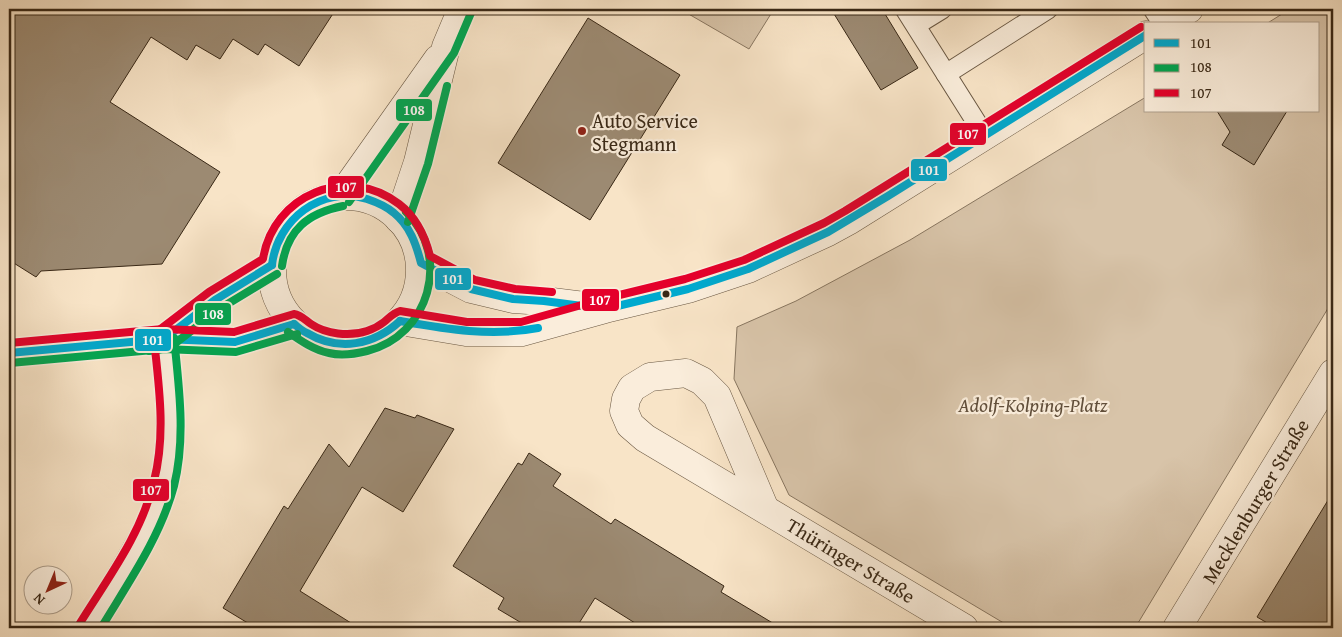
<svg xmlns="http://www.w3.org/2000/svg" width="1342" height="637" viewBox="0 0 1342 637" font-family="'Gentium Book Plus',serif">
	<rect width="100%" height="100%" fill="#f8e4c7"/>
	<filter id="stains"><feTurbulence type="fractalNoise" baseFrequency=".004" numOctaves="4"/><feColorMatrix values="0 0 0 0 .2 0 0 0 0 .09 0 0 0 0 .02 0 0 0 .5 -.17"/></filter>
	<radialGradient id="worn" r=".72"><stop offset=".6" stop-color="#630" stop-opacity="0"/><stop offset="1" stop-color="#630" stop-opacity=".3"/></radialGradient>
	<g fill="#d8c4a9" stroke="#887660">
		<path d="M680,9H774L749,49Z"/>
		<path d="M1290,9H1333V300L1135,628H1012L789,495L734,379L737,327L796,301L910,240L1146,97V111H1318V24H1266Z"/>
	</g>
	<g fill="#9c8a72" stroke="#392816">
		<path d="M9,9H336L299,66L265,44L258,55L233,39L220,59L196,45L187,60L151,37L110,102L220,172L162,264L41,271L36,277L9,260Z"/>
		<path d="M831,9H882L918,68L881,90Z"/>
		<path d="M588,18L680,75L590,220L498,163Z"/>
		<path d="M1217,111H1287L1254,165L1222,145L1230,132Z"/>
		<path d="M385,408L415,418L417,415L454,429L403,512L362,487L300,591L359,628H256L223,608L284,506L288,509L329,444L349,467Z"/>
		<path d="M529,453L561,474L553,486L611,524L615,519L724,586L721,592L781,628H643L595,598L576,628H530L498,609L504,598L453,566L518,463L522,465Z"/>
		<path d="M1333,492V628H1276L1257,617Z"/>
	</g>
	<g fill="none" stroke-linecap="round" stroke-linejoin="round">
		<g stroke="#695742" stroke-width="21">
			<g id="service">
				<path d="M905,9L985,136"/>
				<path d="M1153,9L1163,24"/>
				<path d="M916,25L942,9"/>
				<path d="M946,74L1048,9"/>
			</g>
		</g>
		<g stroke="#695742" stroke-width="29">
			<g id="minor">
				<path d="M1164,24L1189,9"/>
				<path d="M421,263L471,289L513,299L544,301L592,307"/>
				<path d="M400,321L466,332H522L605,309L688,289L748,269L828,232L850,220L1146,35"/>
				<path d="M764,507L717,396L702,381L686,373L650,377L632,388L626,399L624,411L630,425L645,438L964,628"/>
				<path d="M89,628C119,578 162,520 168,461C173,420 168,380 164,339"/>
				<path d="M1177,628L1333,373"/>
			</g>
		</g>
		<g stroke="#695742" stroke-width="29">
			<g id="tertiary">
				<circle cx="346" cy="270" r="74"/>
				<path d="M341,196L438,59"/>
				<path d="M399,219L418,162L446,47L462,9"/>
				<path d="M164,339L215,300L272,265"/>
				<path d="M9,353L164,339L235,342L294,324"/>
			</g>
		</g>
		<use href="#service" stroke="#faeddb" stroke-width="19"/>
		<use href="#minor" stroke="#faeddb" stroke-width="28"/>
		<use href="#tertiary" stroke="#faeddb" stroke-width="28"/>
		<g stroke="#faeddb" stroke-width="11">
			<g id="bus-1">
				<path d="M272,265C277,220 321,185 367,199C376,202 386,206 394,213C410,226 416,244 421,263L471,289L513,299L544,301L605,309L688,289L748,269L828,232L888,196L1146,35"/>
				<path d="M400,321C446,329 491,337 538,328"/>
				<path d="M294,324C298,327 302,331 307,333C339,352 374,345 400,321"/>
				<path d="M148,341L164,339L215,300L272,265"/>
				<path d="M9,353L164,339L235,342L294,324"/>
			</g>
		</g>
		<g stroke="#faeddb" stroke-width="11">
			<g id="bus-2">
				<path d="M349,202L454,53L471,13"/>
				<path d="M408,222L428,164L447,86"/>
				<path d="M282,266C287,230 308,213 343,206"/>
				<path d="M288,332C301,341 314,350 329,353C341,356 355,354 367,351C429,336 452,257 406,212"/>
				<path d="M149,351L169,348L221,308L277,274"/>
				<path d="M10,363L164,349L236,352L297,334"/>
				<path d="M101,628C128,583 160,538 174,486C186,438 179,387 174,338"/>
			</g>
		</g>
		<g stroke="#faeddb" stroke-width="11">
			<g id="bus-3">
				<path d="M158,331L209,292L263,259C273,195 347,164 399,204C416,217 425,236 430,256L475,280L515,289L552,292"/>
				<path d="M9,343L163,329L234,332L294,314C301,315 305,320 311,324C326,334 349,337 367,331C373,329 379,326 384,322C389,318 393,313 400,311L467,322H521L603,299L685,279L744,260L824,223L845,211L1141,27"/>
				<path d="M80,623C108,578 142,533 154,481C166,435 159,386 154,340"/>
			</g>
		</g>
		<use href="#bus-1" stroke="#00a9ce" stroke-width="8"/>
		<use href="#bus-2" stroke="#00a651" stroke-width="8"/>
		<use href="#bus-3" stroke="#e4002b" stroke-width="8"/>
	</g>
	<circle fill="#8f2418" stroke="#faeddb" stroke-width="2" cx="582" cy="131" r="5"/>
	<circle fill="#392816" stroke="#faeddb" stroke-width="2" cx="666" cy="294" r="4.5"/>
	<g text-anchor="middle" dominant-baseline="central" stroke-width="4.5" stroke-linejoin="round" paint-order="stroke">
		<g font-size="20" fill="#392816" stroke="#faeddb" text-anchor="start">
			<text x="592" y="120">Auto Service<tspan x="592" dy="23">Stegmann</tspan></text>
		</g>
		<g font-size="20" font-style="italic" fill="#614f3b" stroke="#faeddb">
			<text x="1033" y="404">Adolf-Kolping-Platz</text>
		</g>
		<g font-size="20" fill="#392816" stroke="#faeddb">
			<text transform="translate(1255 501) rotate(-59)">Mecklenburger Straße</text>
			<text transform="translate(851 560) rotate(31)">Thüringer Straße</text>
		</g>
	</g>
	<g stroke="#faeddb" stroke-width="2">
		<rect x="395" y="98" width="38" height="24" rx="5" fill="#00a651"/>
		<rect x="949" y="122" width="38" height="24" rx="5" fill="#e4002b"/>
		<rect x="910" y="158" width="38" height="24" rx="5" fill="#00a9ce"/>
		<rect x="327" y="175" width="38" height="24" rx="5" fill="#e4002b"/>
		<rect x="434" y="267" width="38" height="24" rx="5" fill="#00a9ce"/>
		<rect x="581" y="288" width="39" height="24" rx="5" fill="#e4002b"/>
		<rect x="194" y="302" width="38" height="24" rx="5" fill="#00a651"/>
		<rect x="134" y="328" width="38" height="24" rx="5" fill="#00a9ce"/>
		<rect x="132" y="478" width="38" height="24" rx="5" fill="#e4002b"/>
	</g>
	<g font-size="14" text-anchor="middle" font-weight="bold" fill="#fff">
		<text x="414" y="115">108</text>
		<text x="968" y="139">107</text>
		<text x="929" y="175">101</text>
		<text x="346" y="192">107</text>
		<text x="453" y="284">101</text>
		<text x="600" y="305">107</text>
		<text x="213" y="319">108</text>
		<text x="153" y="345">101</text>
		<text x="151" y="495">107</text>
	</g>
	<rect width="1342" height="637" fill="none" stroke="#f8e4c7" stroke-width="30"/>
	<rect x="10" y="10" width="1322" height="617" fill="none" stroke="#392816" stroke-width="2.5"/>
	<rect x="15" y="15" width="1312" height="607" fill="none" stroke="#392816"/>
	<rect x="1144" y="22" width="175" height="90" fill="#faeddb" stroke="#ad9e8c"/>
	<rect x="1154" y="39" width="25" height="8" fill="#00a9ce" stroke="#ad9e8c"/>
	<text x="1190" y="48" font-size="15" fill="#392816">101</text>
	<rect x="1154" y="64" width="25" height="8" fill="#00a651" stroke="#ad9e8c"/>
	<text x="1190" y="72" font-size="15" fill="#392816">108</text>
	<rect x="1154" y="89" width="25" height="8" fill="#e4002b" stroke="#ad9e8c"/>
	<text x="1190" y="98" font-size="15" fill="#392816">107</text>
	<g transform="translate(48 590) rotate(224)"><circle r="24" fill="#faeddb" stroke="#ad9e8c"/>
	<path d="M0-4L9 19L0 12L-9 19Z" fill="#8f2418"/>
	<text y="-8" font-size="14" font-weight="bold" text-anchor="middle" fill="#392816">N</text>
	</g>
	<rect width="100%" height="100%" filter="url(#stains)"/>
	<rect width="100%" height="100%" fill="url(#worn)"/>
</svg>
